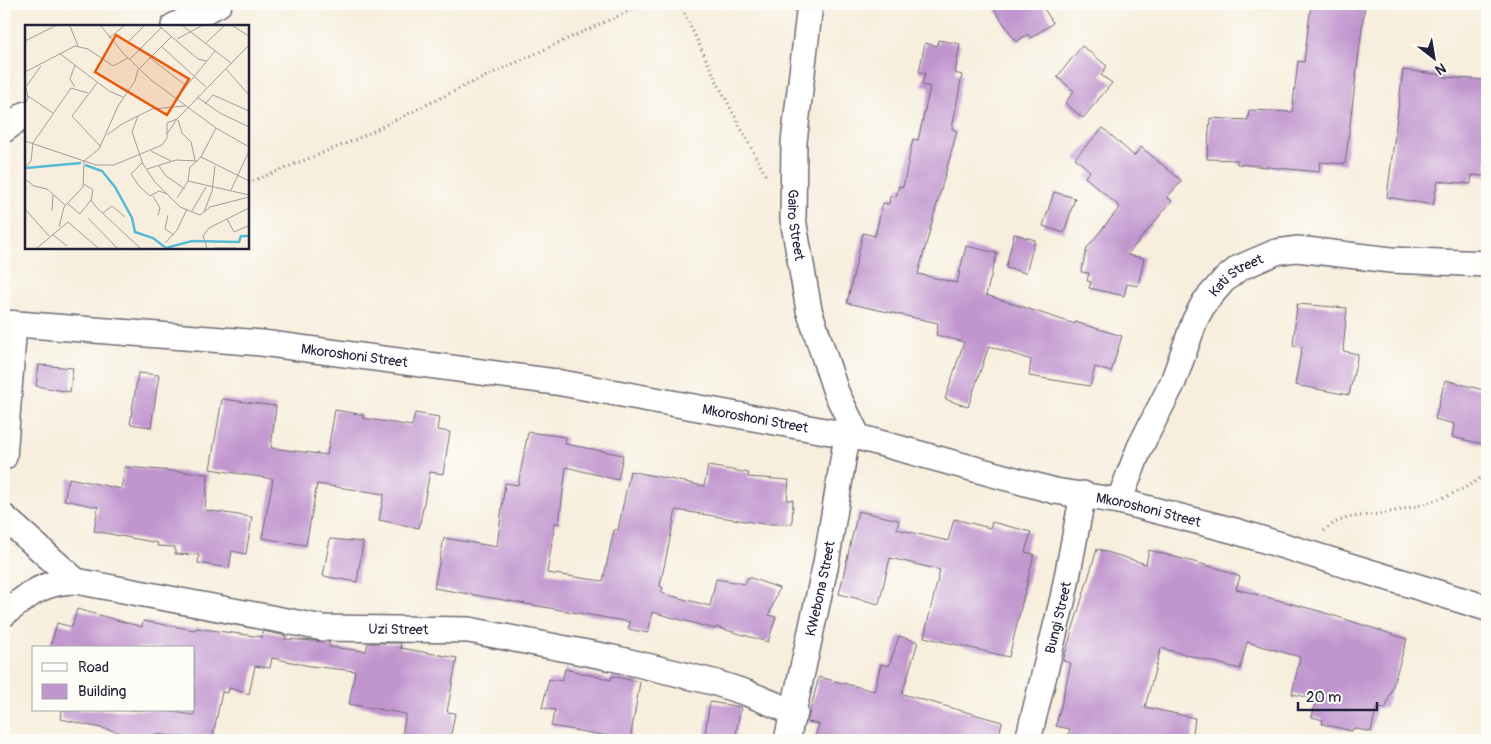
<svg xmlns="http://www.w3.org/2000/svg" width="1491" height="744" viewBox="0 0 1491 744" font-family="Pangolin,sans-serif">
	<rect width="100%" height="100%" fill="#fdfcf7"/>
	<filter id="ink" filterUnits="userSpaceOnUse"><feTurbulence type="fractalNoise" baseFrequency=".02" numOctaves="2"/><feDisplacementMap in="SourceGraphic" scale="10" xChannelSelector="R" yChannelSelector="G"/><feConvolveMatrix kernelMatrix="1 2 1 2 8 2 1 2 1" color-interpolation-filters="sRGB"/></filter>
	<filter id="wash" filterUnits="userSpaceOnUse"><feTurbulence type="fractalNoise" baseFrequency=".0096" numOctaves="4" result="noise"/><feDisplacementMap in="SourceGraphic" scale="20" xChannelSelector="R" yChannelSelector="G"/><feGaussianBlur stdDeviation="1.12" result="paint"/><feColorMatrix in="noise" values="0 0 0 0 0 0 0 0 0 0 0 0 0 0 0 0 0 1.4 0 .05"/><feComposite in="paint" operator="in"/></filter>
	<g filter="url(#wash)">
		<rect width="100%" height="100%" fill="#f7eedd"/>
		<g id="blocks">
			<g fill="#c196cf">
				<path d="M991,4H1041L1053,23L1031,38L1028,34L1016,42Z"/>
				<path d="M1311,4H1365L1345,164L1320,162L1319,172L1237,164V160L1207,159L1210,118L1248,120L1249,110L1292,112L1298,61L1304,62Z"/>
				<path d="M938,40L960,44L955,73L962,75L952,129L957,131L918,274L957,283L966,246L997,253L986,295L1075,324V322L1122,336L1111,372L1095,367L1090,386L1029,376L1031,360L989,346L968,407L945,399L964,342L936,335L938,323L847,303L863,233L875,236L883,203L889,204L890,196L896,197L899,186L903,187L913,139L918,140L930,87L922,85L925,73L919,72L925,43L937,46Z"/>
				<path d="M1082,46L1107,66L1101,75L1112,83L1083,118L1065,103L1074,91L1057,77Z"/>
				<path d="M1403,70L1444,75V77L1487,80V176L1472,175L1471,184L1438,181L1433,205L1387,197Z"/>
				<path d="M1103,128L1134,156L1141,147L1182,181L1167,197L1172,201L1127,255L1144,258L1138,286L1127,284L1124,296L1089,288L1091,282L1087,281L1089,273L1081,272L1087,248L1120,207L1085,177L1090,171L1075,158Z"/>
				<path d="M1054,192L1075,198L1064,233L1043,226Z"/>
				<path d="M1014,234L1035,240L1026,273L1006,268Z"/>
				<path d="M1297,304L1347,308L1343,351L1358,354L1349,395L1295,385L1302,347L1293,346Z"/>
				<path d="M39,365L73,368L70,392L36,386Z"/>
				<path d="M138,373L159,375L151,427L130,424Z"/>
				<path d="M1445,380L1487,391V445L1452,437L1454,424L1435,419Z"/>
				<path d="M222,399L276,406L271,448L327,455L335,410L363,415L362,418L412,426L415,413L439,417L437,430L450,432L443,474L430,472L419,528L379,520L384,494L317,484L306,545L262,538L273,479L210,469Z"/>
				<path d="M528,432L566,437L565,444L623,455L618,480L566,467L559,524L555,523L547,573L603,581L614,530H618L630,471L704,486L708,466L749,473L748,477L789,480L787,500H793L792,524H764L676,510L660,586L663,588L661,593L710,606L716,579L745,584L748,577L779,588L769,615L776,617L768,642L716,627L715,629L652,612L648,633L628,629L630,622L434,588L444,538L497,547L505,483L518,485Z"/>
				<path d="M125,467L208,474L205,510L252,517L246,554L232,551L229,568L198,563L199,555L175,554V547L157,546L158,543L94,531L98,507L64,500L69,478L121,489Z"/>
				<path d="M858,511L899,520L897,529L948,541L954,519L990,528L992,522L1031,532L1025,552L1034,554L1009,657L924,637L940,570L890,558L879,604L839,594Z"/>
				<path d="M330,539L363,542L357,582L323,576Z"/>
				<path d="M1097,549L1146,564L1149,550L1220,569L1240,577L1236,589L1319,611L1407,639L1386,708L1376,709L1371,732L1353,728L1352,731L1322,724L1323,720L1312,717L1316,699L1292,694L1300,657L1247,642L1240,669L1161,648L1145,707L1195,718L1192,740H1138L1118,735L1117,740H1067L1070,729L1056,726L1071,663L1063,661Z"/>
				<path d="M77,609L142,627L143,621L195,630L196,628L262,637L263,631L286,636L285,639L329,642V647L366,651L368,643H401L400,648L457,658L447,712L455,713L450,740H401L406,714L349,704L355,671L310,666L272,658L270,668L255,666L249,694L229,688L228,693L222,692L212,740L155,734L153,740H122L123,733L61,719L62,710H159L194,715V648H50L57,623L72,627Z"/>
				<path d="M899,636L918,642L902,694L1002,722L998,740H814L819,724L807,722L819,677L874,691L881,664L889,666Z"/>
				<path d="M565,669L611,680L612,676L640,682L630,740L551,726L555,710L542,708L549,679L562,681Z"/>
				<path d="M710,702L741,707L735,739L705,734Z"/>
			</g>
		</g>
	</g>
	<g filter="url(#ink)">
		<use href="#blocks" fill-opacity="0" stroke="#6d6974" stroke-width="1"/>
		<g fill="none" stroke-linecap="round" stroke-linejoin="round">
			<g stroke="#6d6974" stroke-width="28">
				<g id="minor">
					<path id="s1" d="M810,4L794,142L793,219L809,310L836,392L858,437"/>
					<path d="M174,26L219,4"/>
					<path d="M4,130L26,114"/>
					<path id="s2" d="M4,323L262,343L556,382L858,437L1055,491L1119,501L1235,531L1487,608"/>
					<path d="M4,457L14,324"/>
					<path id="s3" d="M1119,501L1140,447L1173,382L1195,320L1204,303L1223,281L1239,268L1276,252L1297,249L1391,260L1487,264"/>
					<path d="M4,517L76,581"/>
					<path id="s4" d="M4,614C28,595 44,581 76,581L323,628L469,630L613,658L713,682L747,693L795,713"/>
					<path id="s5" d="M787,740L826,563L847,436"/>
					<path id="s6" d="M1028,740L1063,598L1083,494"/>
				</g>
			</g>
			<g stroke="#6d6974" stroke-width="3" stroke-dasharray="1 4" stroke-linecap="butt">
				<path d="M680,4L716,80L767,178"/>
				<path d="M248,183L357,139L471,83L644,4"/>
				<path d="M1485,290L1487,299"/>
				<path d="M1324,531C1342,514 1362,517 1385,513C1421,506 1459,496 1487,473"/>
			</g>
			<use href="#minor" stroke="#fff" stroke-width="25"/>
		</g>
	</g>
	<g text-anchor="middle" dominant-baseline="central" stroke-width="4" stroke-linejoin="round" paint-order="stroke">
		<g font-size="14" fill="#22223b" stroke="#fdfcf7">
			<text stroke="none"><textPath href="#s1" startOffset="222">Gairo Street</textPath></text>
			<text stroke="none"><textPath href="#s3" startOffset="259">Kati Street</textPath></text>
			<text stroke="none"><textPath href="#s2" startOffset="352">Mkoroshoni Street</textPath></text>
			<text stroke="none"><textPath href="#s2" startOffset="758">Mkoroshoni Street</textPath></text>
			<text stroke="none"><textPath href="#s2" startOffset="1162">Mkoroshoni Street</textPath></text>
			<text stroke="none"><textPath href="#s5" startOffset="155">KWebona Street</textPath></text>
			<text stroke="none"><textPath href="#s6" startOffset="126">Bungi Street</textPath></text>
			<text stroke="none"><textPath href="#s4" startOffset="408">Uzi Street</textPath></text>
		</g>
	</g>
	<g transform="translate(25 25)">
		<rect width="224" height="224" fill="#f7eedd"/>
		<path fill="none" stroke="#56bad5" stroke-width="2.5" d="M60,140L77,146L90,162L107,193L110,207L128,213L141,223L167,216L214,217L216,211H224M1,143L56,138"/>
		<path fill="none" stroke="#a29c9c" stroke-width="1" d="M45,1L53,21M76,1L98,28L126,55L191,103L224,122M134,1L173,34L181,36M158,1L206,38M208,1L224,11M84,13L99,1M152,14L176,1M0,16L30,1M103,17L119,1M180,19L199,1M136,21L181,62M34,28L84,66L98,72M124,32L160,60M104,35L136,3M114,44L146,12M201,44L224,70M0,47L50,21L63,24L88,41L103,33M72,58L47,91L75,121M50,62L45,54L50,40M0,63L16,41M3,71L28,88M172,72L195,88L224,102M151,74L190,26M0,79L3,73L1,63M180,79L188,70L224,86M113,91L107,107L118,139L130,157L155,182L175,190L185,182L224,172M153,95L157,108L166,117L170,135M191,103L176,132L165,142L163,156L224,170M142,109L152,94L224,20M82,110L97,99L127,84L160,81M0,116L71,140H89L137,120L142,113V98L152,94M126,126L146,136M176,132L224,156M118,137L106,149L114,161L125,171L134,166L142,169M134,141L141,151L160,164M0,143L6,136L8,118L46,63L63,68M122,144L151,135L173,136M0,154L9,161L22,164L40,180M59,159L68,165L66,175L71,182L115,223M206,165L224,126M128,171L135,183L133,190M152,173L163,156M42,178L55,189L66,175M0,184L24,211M27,186L28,170M167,186L181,162M179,187L187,166L190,141M78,188L87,181L100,192M143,190L140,204L149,210M63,193L92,223M202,194L209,207L223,201M34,202L39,182L58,162L59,136L74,124L93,81L110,56L113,44M27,209L42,221M140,218L152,205L162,184M12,223L43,197L73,223M182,223L178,211L184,203L224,183M189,223H211"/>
		<path fill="#e8590c" fill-opacity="0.15" stroke="#e8590c" stroke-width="2.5" d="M91,10L164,54L142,90L70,47Z"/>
		<rect width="224" height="224" fill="none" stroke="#22223b" stroke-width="2.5"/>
	</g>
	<rect width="1491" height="744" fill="none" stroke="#fdfcf7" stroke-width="20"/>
	<rect x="32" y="646" width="162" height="65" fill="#fdfcf7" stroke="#a5a5ac"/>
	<rect x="42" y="663" width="25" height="8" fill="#ffffff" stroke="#a5a5ac"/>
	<text x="78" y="672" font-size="15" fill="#22223b">Road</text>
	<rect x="42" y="684" width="25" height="15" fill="#c196cf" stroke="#a5a5ac"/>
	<text x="78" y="696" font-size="15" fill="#22223b">Building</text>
	<g transform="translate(1434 58) rotate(149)" stroke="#fdfcf7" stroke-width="4" paint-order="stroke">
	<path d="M0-4L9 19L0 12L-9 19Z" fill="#22223b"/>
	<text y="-8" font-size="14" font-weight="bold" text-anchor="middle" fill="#22223b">N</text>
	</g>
	<path d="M1298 702v8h79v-8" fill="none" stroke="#22223b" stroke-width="2.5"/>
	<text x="1306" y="702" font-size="15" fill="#22223b" stroke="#fdfcf7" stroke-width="4" paint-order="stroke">20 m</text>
</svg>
